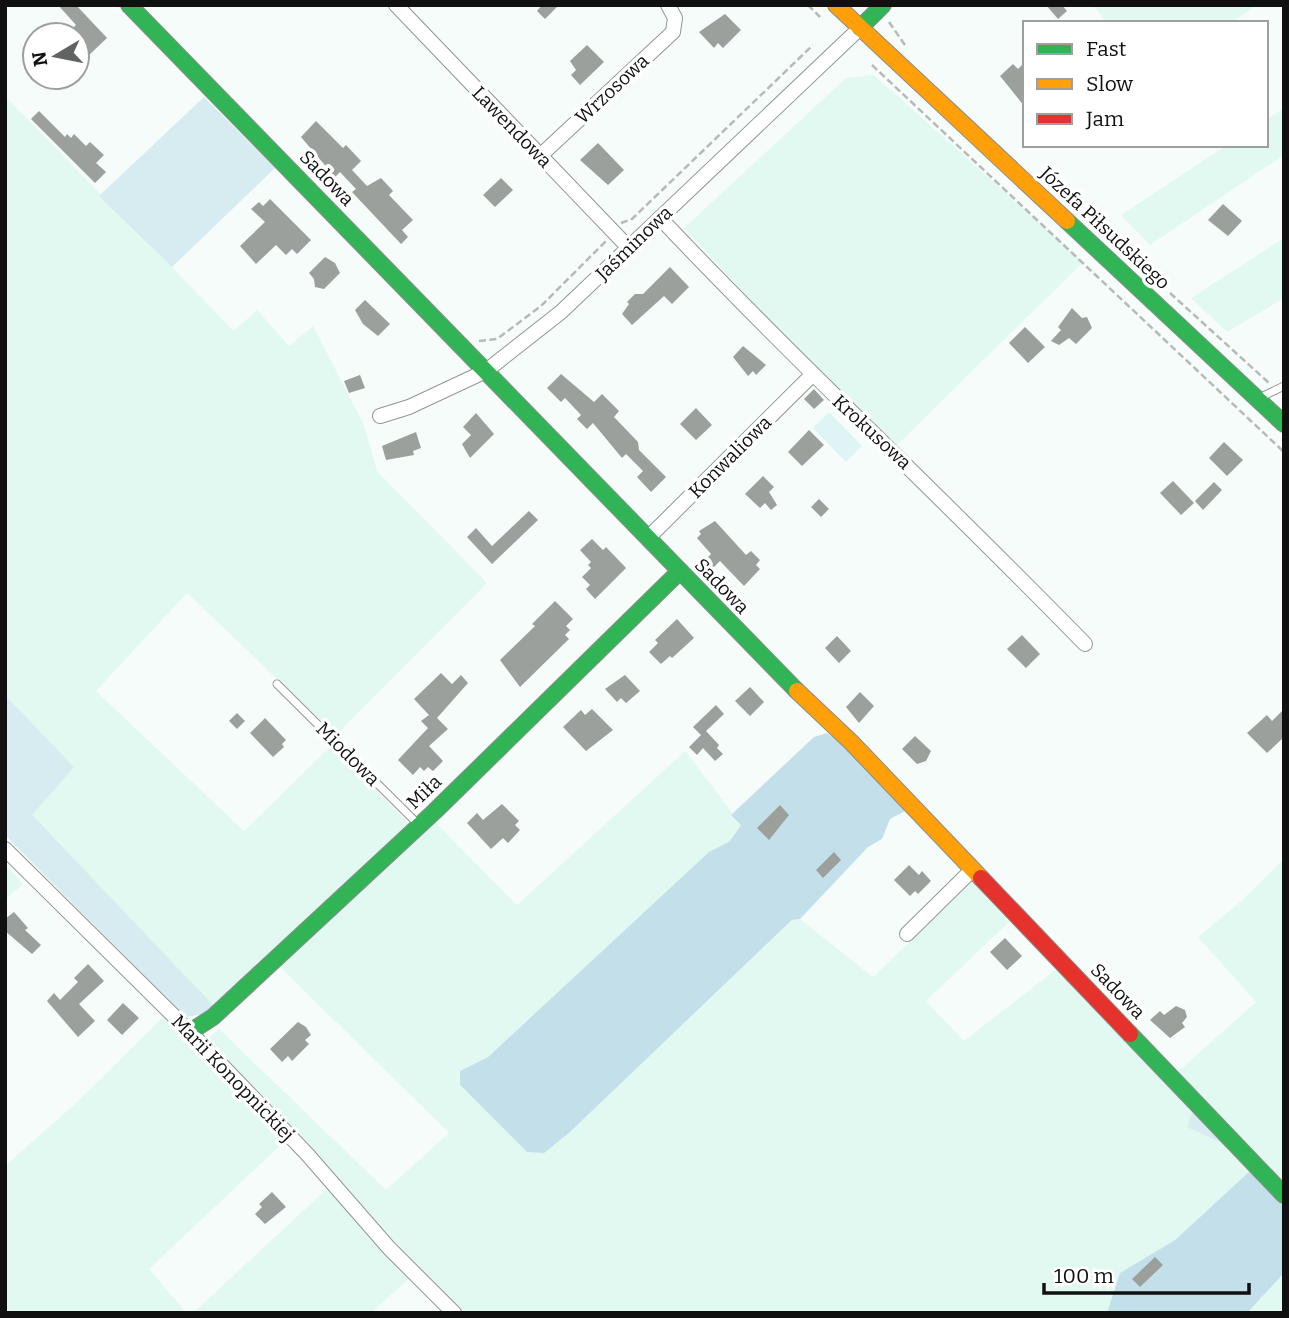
<svg xmlns="http://www.w3.org/2000/svg" width="1289" height="1318" viewBox="0 0 1289 1318" font-family="Bitter,serif">
	<rect width="100%" height="100%" fill="#f6fcf9"/>
	<g fill="#e2f9f1">
		<path d="M1092,5H1258L1230,23H1108Z"/>
		<path d="M874,75L1083,262L890,452L684,228L846,78Z"/>
		<path d="M5,96L234,331L257,310L289,346L313,326L364,425L377,471L487,583L336,735L187,593L96,691L244,831L332,745L410,825L213,1005L31,815L74,767L5,695Z"/>
		<path d="M1284,108V155L1150,245L1121,215L1227,145H1266V120Z"/>
		<path d="M1284,238V298L1227,332L1191,298Z"/>
		<path d="M685,751L741,824L730,841L709,852L488,1057L460,1071V1086L527,1152L570,1132L793,920L800,919L873,977L972,882L1009,922L926,1001L964,1041L1058,968L1169,1084L1212,1138L1233,1148L1250,1171L1175,1240L1121,1273L1107,1313H462L205,1041L219,1029L386,1190L449,1133L277,964L434,821L517,905Z"/>
		<path d="M1284,859V1188L1173,1076L1256,1002L1198,937L1240,902Z"/>
		<path d="M5,864L23,884L5,900Z"/>
		<path d="M164,1016L287,1139L149,1269L187,1313H13L5,1308V1166L75,1104Z"/>
		<path d="M331,1185L413,1275L371,1313H193Z"/>
		<path d="M1284,1273V1313H1247Z"/>
	</g>
	<g fill="#d6ecf1">
		<path d="M204,97L275,168L172,267L99,196Z"/>
		<path d="M5,695L74,767L32,815L213,1005L203,1014L187,1017L173,1005L5,835Z"/>
		<path d="M1193,1110L1233,1148L1187,1127Z"/>
	</g>
	<g fill="#c3dfe9">
		<path d="M827,733L843,744L907,810L890,819L882,839L868,847L800,919L792,920L570,1132L544,1153L527,1152L460,1085V1071L488,1057L709,852L730,841L741,825L731,815L814,737Z"/>
		<path d="M1250,1171L1284,1204V1273L1247,1313H1107L1120,1273L1175,1240Z"/>
	</g>
	<path fill="#dff4f5" d="M829,412L862,446L846,462L813,428Z"/>
	<g fill="#9ba09d">
		<path d="M58,5H76L107,38L88,56L77,44V35H65L76,25Z"/>
		<path d="M542,5H559L545,19L537,11Z"/>
		<path d="M1046,5H1062L1067,11L1058,19Z"/>
		<path d="M725,14L741,30L723,48L718,43L714,48L699,32Z"/>
		<path d="M587,45L604,62L580,85L571,75L576,70L570,61Z"/>
		<path d="M1025,62V107L1000,76L1013,64L1018,69Z"/>
		<path d="M39,111L65,137L67,134L71,138L74,134L86,146L90,142L104,155L96,163L106,172L95,183L31,119Z"/>
		<path d="M316,121L343,148L346,145L361,161L352,170L367,186L381,178L393,191L389,195L413,220L402,230L408,237L401,244L352,192L356,189L340,172L335,177L301,137Z"/>
		<path d="M598,143L624,170L608,185L580,160Z"/>
		<path d="M501,178L513,190L495,207L483,195Z"/>
		<path d="M270,199L311,240L297,254L292,249L286,255L276,245L256,264L240,246L265,222L251,209L259,202L263,206Z"/>
		<path d="M1223,204L1242,221L1228,236L1208,220Z"/>
		<path d="M325,257L335,263L340,273L324,289L315,287L314,279L309,273Z"/>
		<path d="M670,267L689,287L672,304L664,296L632,325L622,314L629,304L627,302L635,294H643Z"/>
		<path d="M365,300L390,324L378,336L363,324L355,310Z"/>
		<path d="M1072,308L1082,318L1087,317L1092,328L1076,344L1069,338L1059,345L1051,341L1061,330L1058,327Z"/>
		<path d="M1025,327L1045,347L1028,363L1009,343Z"/>
		<path d="M743,346L766,365L756,375L753,371L748,376L733,357Z"/>
		<path d="M561,374L594,402L602,394L619,411L614,417L638,442L639,450L666,477L651,492L637,477L643,471L626,454L622,458L593,423L587,429L577,419L581,415L565,398L561,402L547,388Z"/>
		<path d="M360,375L365,388L349,393L344,381Z"/>
		<path d="M814,389L824,400L814,409L804,399Z"/>
		<path d="M696,408L712,425L696,440L680,424Z"/>
		<path d="M476,413L494,434L470,458L462,444L471,435L463,427Z"/>
		<path d="M809,430L824,445L802,466L788,452Z"/>
		<path d="M416,432L421,448L413,451L414,455L386,460L382,446Z"/>
		<path d="M1224,442L1243,460L1227,476L1209,458Z"/>
		<path d="M763,476L774,487L769,492L777,505L771,510L765,503L760,508L745,494Z"/>
		<path d="M1173,481L1194,503L1181,515L1160,493Z"/>
		<path d="M1214,482L1222,490L1203,510L1195,501Z"/>
		<path d="M819,499L829,509L821,517L811,507Z"/>
		<path d="M529,511L538,520L492,564L467,537L476,528L492,546Z"/>
		<path d="M715,521L746,555L751,551L760,560L756,565L760,569L744,586L720,561L704,577L696,569L711,554L697,538L701,534L699,531Z"/>
		<path d="M592,539L603,550L606,547L626,568L595,599L586,589L590,585L582,577L591,568L588,565L591,562L580,550Z"/>
		<path d="M555,601L573,619L566,626L570,630L565,635L569,639L520,687L500,660L535,626L532,624Z"/>
		<path d="M677,619L694,638L672,658L670,656L661,664L649,652L658,643L655,640Z"/>
		<path d="M1022,635L1040,654L1026,668L1007,649Z"/>
		<path d="M837,636L851,651L839,663L825,648Z"/>
		<path d="M441,673L452,684L461,675L468,683L437,718L448,729L429,746L443,761L433,771L428,767L424,771L420,767L413,775L398,760L428,728L421,721L429,715L414,699Z"/>
		<path d="M625,675L640,691L626,703L621,698L617,702L605,689Z"/>
		<path d="M750,687L764,702L750,716L735,701Z"/>
		<path d="M860,692L874,706L859,723L846,707Z"/>
		<path d="M716,705L724,714L706,731L719,745L717,748L723,754L715,761L703,748L697,755L689,747L701,735L693,727Z"/>
		<path d="M592,709L613,730L586,751L563,727L581,710L585,715Z"/>
		<path d="M1284,709V737L1267,753L1247,733L1267,715L1272,721Z"/>
		<path d="M237,713L245,721L237,729L229,721Z"/>
		<path d="M265,718L286,740L282,744L284,747L273,757L250,733Z"/>
		<path d="M915,736L931,751L926,761L917,764L902,749Z"/>
		<path d="M502,804L519,821L515,825L520,830L508,843L503,838L491,849L467,823L477,813L483,820Z"/>
		<path d="M780,805L789,815L769,840L757,828Z"/>
		<path d="M834,852L841,860L823,878L816,870Z"/>
		<path d="M909,865L919,875L922,871L931,881L918,894L915,891L910,896L894,880Z"/>
		<path d="M14,912L28,928L25,930L41,945L32,954L5,931V919Z"/>
		<path d="M1005,938L1022,956L1007,970L990,952Z"/>
		<path d="M88,964L104,981L79,1004L95,1021L78,1037L47,1001L54,993L60,1000L78,982L74,978Z"/>
		<path d="M123,1003L139,1018L122,1035L107,1020Z"/>
		<path d="M1176,1006L1185,1010L1187,1017L1182,1023L1185,1027L1170,1038L1150,1020L1160,1011L1164,1015Z"/>
		<path d="M298,1022L306,1027L311,1035L305,1040L309,1044L292,1061L288,1056L282,1062L270,1049Z"/>
		<path d="M272,1192L286,1207L265,1224L255,1214L262,1207L259,1204Z"/>
		<path d="M1155,1257L1163,1265L1140,1287L1132,1279Z"/>
	</g>
	<g fill="none" stroke-linecap="round" stroke-linejoin="round">
		<g stroke="#949695" stroke-width="9">
			<g id="lane">
				<path d="M1259,398L1284,386"/>
				<path d="M277,684L419,825"/>
			</g>
		</g>
		<g stroke="#949695" stroke-width="16">
			<g id="street">
				<path d="M396,5L629,248"/>
				<path d="M540,156L673,32L675,18L668,5"/>
				<path d="M660,218C798,364 945,500 1085,644"/>
				<path d="M380,416L409,407L486,371L561,312L860,28"/>
				<path d="M648,538L812,375"/>
				<path d="M5,849L190,1032L307,1154L389,1248L454,1313"/>
				<path d="M907,934L972,870"/>
			</g>
		</g>
		<g stroke="#8a8d8c" stroke-width="18">
			<g id="fast">
				<path d="M129,5L797,691"/>
				<path d="M860,28L883,5"/>
				<path d="M1067,221L1284,424"/>
				<path d="M190,1032L213,1017L435,811L679,572"/>
				<path d="M1130,1034L1284,1195"/>
			</g>
		</g>
		<g stroke="#8a8d8c" stroke-width="18">
			<g id="slow">
				<path d="M836,5L1067,221"/>
				<path d="M797,691L851,742L981,878"/>
			</g>
		</g>
		<g stroke="#8a8d8c" stroke-width="18">
			<path id="jam" d="M981,878L1130,1034"/>
		</g>
		<g stroke="#b8b9b8" stroke-width="2.5" stroke-dasharray="7 3.5" stroke-linecap="butt">
			<path d="M808,5L820,17"/>
			<path d="M889,22L907,48"/>
			<path d="M872,65L1284,452"/>
			<path d="M621,223L632,219L813,45"/>
			<path d="M1170,293L1269,383"/>
			<path d="M479,341L497,339L541,306L606,241"/>
		</g>
		<use href="#lane" stroke="#fefffe" stroke-width="7"/>
		<use href="#street" stroke="#fefffe" stroke-width="14"/>
		<use href="#fast" stroke="#30b455" stroke-width="16"/>
		<use href="#slow" stroke="#ff9f0a" stroke-width="16"/>
		<use href="#jam" stroke="#e5322d" stroke-width="16"/>
	</g>
	<g text-anchor="middle" dominant-baseline="central" stroke-width="7" stroke-linejoin="round" paint-order="stroke">
		<g font-size="19" fill="#101010" stroke="#fff">
			<text transform="translate(612 89) rotate(-43)">Wrzosowa</text>
			<text transform="translate(512 127) rotate(46)">Lawendowa</text>
			<text transform="translate(327 178) rotate(46)">Sadowa</text>
			<text transform="translate(1105 228) rotate(43)">Józefa Piłsudskiego</text>
			<text transform="translate(634 243) rotate(-44)">Jaśminowa</text>
			<text transform="translate(872 432) rotate(43)">Krokusowa</text>
			<text transform="translate(730 457) rotate(-45)">Konwaliowa</text>
			<text transform="translate(722 586) rotate(46)">Sadowa</text>
			<text transform="translate(348 754) rotate(45)">Miodowa</text>
			<text transform="translate(424 792) rotate(-44)">Miła</text>
			<text transform="translate(1118 991) rotate(46)">Sadowa</text>
			<text transform="translate(233 1078) rotate(46)">Marii Konopnickiej</text>
		</g>
	</g>
	<rect width="1289" height="1318" fill="none" stroke="#101010" stroke-width="14"/>
	<rect x="1023" y="21" width="245" height="126" fill="#ffffff" stroke="#9f9f9f" stroke-width="2"/>
	<rect x="1037" y="44" width="35" height="10" fill="#30b455" stroke="#9f9f9f" stroke-width="2"/>
	<text x="1086" y="56" font-size="21" fill="#101010">Fast</text>
	<rect x="1037" y="79" width="35" height="10" fill="#ff9f0a" stroke="#9f9f9f" stroke-width="2"/>
	<text x="1086" y="91" font-size="21" fill="#101010">Slow</text>
	<rect x="1037" y="114" width="35" height="10" fill="#e5322d" stroke="#9f9f9f" stroke-width="2"/>
	<text x="1086" y="126" font-size="21" fill="#101010">Jam</text>
	<g transform="translate(56 56) rotate(260)"><circle r="33" fill="#ffffff" stroke="#9f9f9f" stroke-width="2"/>
	<path d="M0-5L12 26L0 18L-12 26Z" fill="#606362"/>
	<text y="-10" font-size="19" font-weight="bold" text-anchor="middle" fill="#101010">N</text>
	</g>
	<path d="M1044 1283v10h205v-10" fill="none" stroke="#101010" stroke-width="3.5"/>
	<text x="1054" y="1283" font-size="21" fill="#101010" stroke="#ffffff" stroke-width="5" paint-order="stroke">100 m</text>
</svg>
